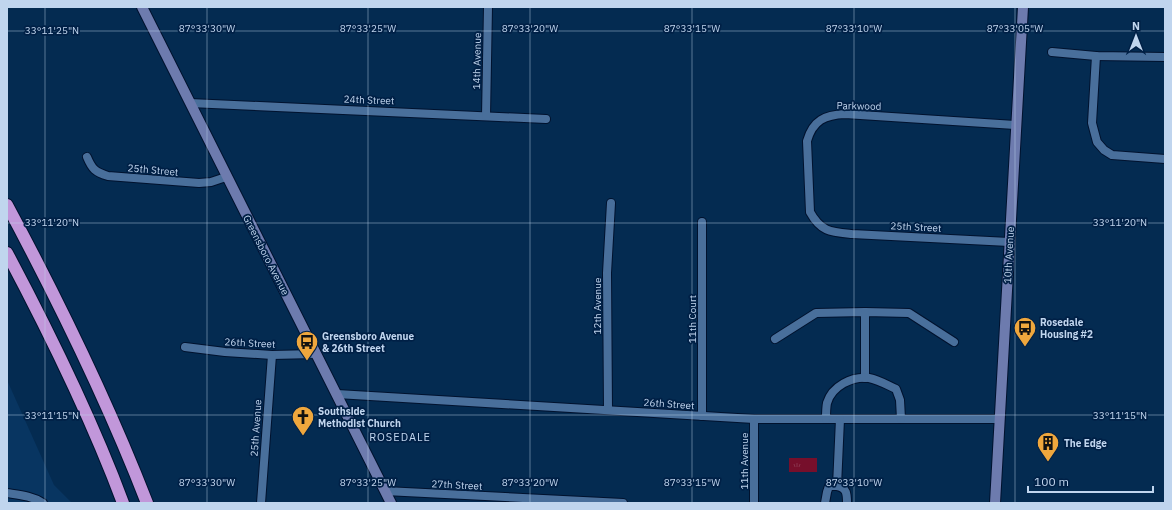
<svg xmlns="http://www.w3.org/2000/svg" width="1172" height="510" viewBox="0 0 1172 510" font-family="'IBM Plex Sans',sans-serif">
	<defs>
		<pattern id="grass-tufts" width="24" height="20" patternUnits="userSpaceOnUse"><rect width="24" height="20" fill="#760f2b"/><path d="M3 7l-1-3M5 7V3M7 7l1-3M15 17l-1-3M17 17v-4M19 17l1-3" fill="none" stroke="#88314a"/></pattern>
	</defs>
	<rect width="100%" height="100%" fill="#042b51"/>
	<path fill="#083561" d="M7,380L54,485L72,503H7Z"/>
	<rect fill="url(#grass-tufts)" x="789" y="458" width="28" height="14"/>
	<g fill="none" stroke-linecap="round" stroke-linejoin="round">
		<g stroke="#00122e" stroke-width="10">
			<g id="minor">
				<path d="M1052,52L1096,56L1165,57"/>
				<path d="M1096,56L1092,123L1097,142L1104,150L1112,155L1165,159"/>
				<path d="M190,103L546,119"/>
				<path d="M486,116L488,7"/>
				<path d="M87,157C92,169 95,172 108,176L199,183L211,182L226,177"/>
				<path d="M702,222V416"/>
				<path d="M1009,242L852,234C831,232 821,232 810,212L807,141C813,120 825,115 845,114L1015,125"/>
				<path d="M775,339L816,313L865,312L909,313L954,342"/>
				<path d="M185,347L225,352L272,355L315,354"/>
				<path d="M865,378V312"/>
				<path d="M337,394L754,419H999"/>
				<path d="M608,410L607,273L611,203"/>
				<path d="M754,419V503"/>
				<path d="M826,419C826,414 826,408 827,403C832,386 852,376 869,378C879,380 887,385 896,389L900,400L901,419"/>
				<path d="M840,419L837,486C847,488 847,494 847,503"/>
				<path d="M385,491L623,503"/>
				<path d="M7,493C20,495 32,496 43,503"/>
				<path d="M261,503L272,355"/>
				<path d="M825,503L827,492L829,486H837"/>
			</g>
		</g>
		<g stroke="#00122e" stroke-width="12">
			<g id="secondary">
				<path d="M142,7L391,503"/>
				<path d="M995,503L1023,7"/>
			</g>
		</g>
		<g stroke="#00122e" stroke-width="14">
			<g id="motorway">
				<path d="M7,205C59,302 107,400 147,503"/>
				<path d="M7,253C50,334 91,417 123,503"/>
			</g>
		</g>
		<use href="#minor" stroke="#496f9b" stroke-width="8"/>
		<use href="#secondary" stroke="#6d7bae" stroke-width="10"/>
		<use href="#motorway" stroke="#c197da" stroke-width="12"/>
	</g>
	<path fill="none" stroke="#c0d5ee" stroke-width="1" stroke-opacity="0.45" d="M45,7V503M207,7V503M368,7V503M530,7V503M692,7V503M854,7V503M1015,7V503M7,31H1165M7,223H1165M7,415H1165"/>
	<defs>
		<g id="bus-pin" transform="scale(1.15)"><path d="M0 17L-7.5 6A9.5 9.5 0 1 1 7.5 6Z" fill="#efa73d" stroke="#002046"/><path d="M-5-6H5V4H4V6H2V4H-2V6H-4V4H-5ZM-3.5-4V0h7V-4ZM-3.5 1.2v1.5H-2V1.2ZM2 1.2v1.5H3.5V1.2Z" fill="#111"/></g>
		<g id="church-pin" transform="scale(1.15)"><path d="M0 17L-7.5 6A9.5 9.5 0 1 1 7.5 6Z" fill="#efa73d" stroke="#002046"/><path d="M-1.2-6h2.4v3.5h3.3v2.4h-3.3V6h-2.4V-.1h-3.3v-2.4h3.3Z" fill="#111"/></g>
		<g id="building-pin" transform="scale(1.15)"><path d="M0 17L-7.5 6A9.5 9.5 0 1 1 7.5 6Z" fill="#efa73d" stroke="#002046"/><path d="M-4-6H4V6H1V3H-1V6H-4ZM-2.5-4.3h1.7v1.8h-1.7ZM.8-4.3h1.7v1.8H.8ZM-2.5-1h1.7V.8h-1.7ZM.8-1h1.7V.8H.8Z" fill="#111"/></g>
	</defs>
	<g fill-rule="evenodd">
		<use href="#bus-pin" x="1025" y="328"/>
		<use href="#bus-pin" x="307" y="342"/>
		<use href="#church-pin" x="303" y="417"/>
		<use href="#building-pin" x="1048" y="443"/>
	</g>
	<g text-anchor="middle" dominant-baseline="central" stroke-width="3.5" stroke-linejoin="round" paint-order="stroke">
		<g font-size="10" fill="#c0d5ee" stroke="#002046">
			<text transform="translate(477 61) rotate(-89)">14th Avenue</text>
			<text transform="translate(369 100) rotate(2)">24th Street</text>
			<text transform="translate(859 106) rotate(1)">Parkwood</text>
			<text transform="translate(153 170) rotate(5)">25th Street</text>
			<text transform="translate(916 227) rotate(3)">25th Street</text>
			<text transform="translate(266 255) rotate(63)">Greensboro Avenue</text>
			<text transform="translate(1009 255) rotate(-87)">10th Avenue</text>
			<text transform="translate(597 306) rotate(-90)">12th Avenue</text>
			<text transform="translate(692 319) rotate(-90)">11th Court</text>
			<text transform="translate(250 343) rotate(3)">26th Street</text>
			<text transform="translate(669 404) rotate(4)">26th Street</text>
			<text transform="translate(256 428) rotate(-86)">25th Avenue</text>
			<text transform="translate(744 461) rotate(-90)">11th Avenue</text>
			<text transform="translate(457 485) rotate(3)">27th Street</text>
		</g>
		<g font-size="10" font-weight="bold" fill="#c0d5ee" stroke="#002046" text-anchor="start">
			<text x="1040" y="322">Rosedale<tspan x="1040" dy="12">Housing #2</tspan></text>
			<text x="322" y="336">Greensboro Avenue<tspan x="322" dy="12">&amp; 26th Street</tspan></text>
			<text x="318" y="411">Southside<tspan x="318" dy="12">Methodist Church</tspan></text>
			<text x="1064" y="443">The Edge</text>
		</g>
		<g font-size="11" letter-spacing="1" fill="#c0d5ee" stroke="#002046">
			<text x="400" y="437">ROSEDALE</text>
		</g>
	</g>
	<g font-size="10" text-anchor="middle" fill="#c0d5ee" stroke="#002046" stroke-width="3.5" stroke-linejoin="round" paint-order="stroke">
		<text x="207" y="32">87°33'30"W</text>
		<text x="368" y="32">87°33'25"W</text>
		<text x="530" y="32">87°33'20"W</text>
		<text x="692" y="32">87°33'15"W</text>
		<text x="854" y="32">87°33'10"W</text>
		<text x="1015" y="32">87°33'05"W</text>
		<text x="52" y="34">33°11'25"N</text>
		<text x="52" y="226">33°11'20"N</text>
		<text x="1120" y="226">33°11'20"N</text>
		<text x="52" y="419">33°11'15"N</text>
		<text x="1120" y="419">33°11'15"N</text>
		<text x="207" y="486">87°33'30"W</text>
		<text x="368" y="486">87°33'25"W</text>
		<text x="530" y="486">87°33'20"W</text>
		<text x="692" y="486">87°33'15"W</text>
		<text x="854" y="486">87°33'10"W</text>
	</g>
	<rect width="1172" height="510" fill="none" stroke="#c0d5ee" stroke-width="16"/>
	<g transform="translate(1136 36)" stroke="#002046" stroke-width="3" paint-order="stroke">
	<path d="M0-3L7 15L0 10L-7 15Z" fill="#c0d5ee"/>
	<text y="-6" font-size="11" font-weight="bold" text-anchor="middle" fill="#c0d5ee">N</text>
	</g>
	<path d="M1028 486v6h125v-6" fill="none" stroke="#c0d5ee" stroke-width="2"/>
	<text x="1034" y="486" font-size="12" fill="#c0d5ee" stroke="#002046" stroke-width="3" paint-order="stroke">100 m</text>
</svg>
